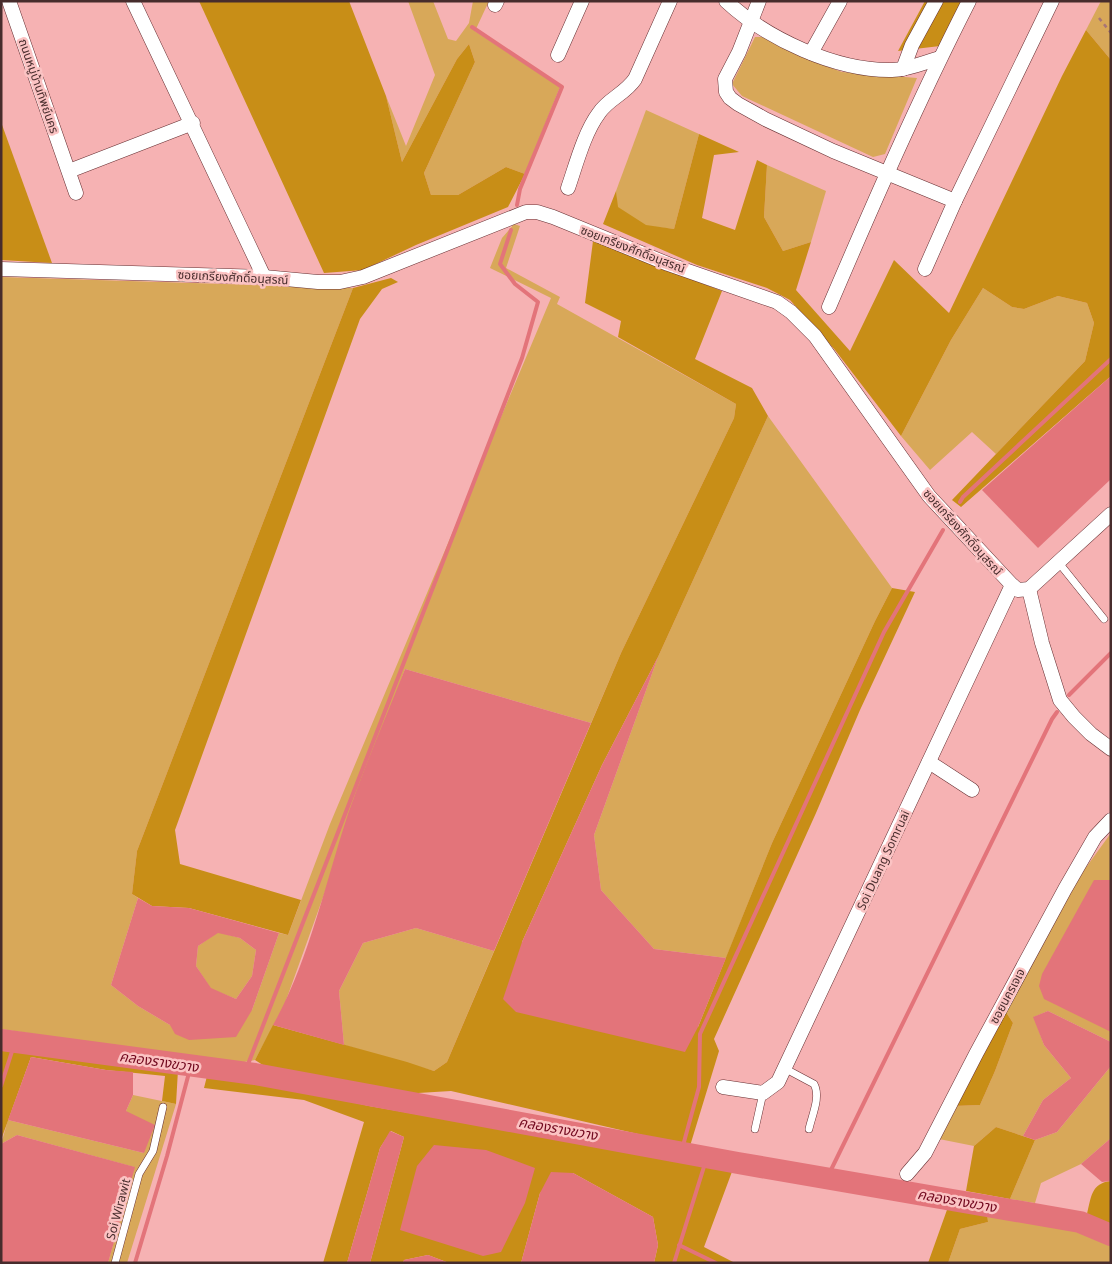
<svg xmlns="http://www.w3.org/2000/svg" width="1112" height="1264" viewBox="0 0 1112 1264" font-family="'Noto Sans','Noto Sans Thai',sans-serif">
	<rect width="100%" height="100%" fill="#f6b2b3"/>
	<g fill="#d8a859">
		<path d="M408,1H433L448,39L456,41L469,23L473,1H489L475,31L560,87L525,174L506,167L458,195H431L424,173L475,62L469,44L457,59L402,162L386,96L406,146L435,75Z"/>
		<path d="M1101,1H1111V60L1086,30Z"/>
		<path d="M755,37H762L807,59L842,72L917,78L885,154L873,157L742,96L732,84Z"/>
		<path d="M646,110L699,134L674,229L646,226L617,207L616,191Z"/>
		<path d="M767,165L826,191L811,242L783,251L764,217Z"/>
		<path d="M514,224L520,226L506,268L560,297L557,304L736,404L734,418L621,653L591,723L405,669L284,1006L255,1060L228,1065L203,1059L1,1029V277L353,288L137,851L132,894L138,898L111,985L138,1006L170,1025L252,1010L279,933L288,935L330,824L551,298L490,268L502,238Z"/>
		<path d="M983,288L1012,307L1024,309L1058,296L1087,303L1094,323L1085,361L996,454L972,432L930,470L901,436L951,340Z"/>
		<path d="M768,416L892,588L875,621L772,843L726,958L654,949L601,890L594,835L658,657Z"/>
		<path d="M1111,833V1042L1048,1011L1034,1017L1044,1045L1071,1078L1043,1100L1023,1136L996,1127L974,1146L939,1139L954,1106L980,1105L995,1071L1013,1023L1004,1009L1079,872L1087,866Z"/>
		<path d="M416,928L494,951L447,1062L434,1071L344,1045L339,991L363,943Z"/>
		<path d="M218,932L240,938L256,950L252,976L236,999L211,989L196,966L198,946Z"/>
		<path d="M1111,1066V1138L1081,1164L1041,1183L1035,1203L1010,1199L1035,1140L1057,1132Z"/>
		<path d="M133,1095L176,1104L127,1263H108L134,1167L17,1135L1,1144L8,1120L144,1153L126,1111Z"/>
		<path d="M987,1213L1080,1226L1111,1239V1263H948L960,1229L988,1222Z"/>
	</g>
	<g fill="#c88e17">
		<path d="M199,1H349L386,96L402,162L457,59L469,44L475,62L424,173L431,195H458L506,167L525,174L508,207L416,245L363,270L324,273Z"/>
		<path d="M925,1H964L940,46L898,51Z"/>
		<path d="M1086,30L1111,60V376L961,507L952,500L1085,361L1094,323L1087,303L1058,296L1024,309L1012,307L983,288L951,340L901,436L835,350L790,300L767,288L697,265L603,224L616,191L618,207L646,225L674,229L699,134L739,152L714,155L702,218L735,230L757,160L767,165L764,217L783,251L811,242L796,290L850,351L894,260L949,313L1062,76Z"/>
		<path d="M1,122L52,263L1,260Z"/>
		<path d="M593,241L722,291L695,359L752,388L768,416L658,657L602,765L522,942L698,1027L772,843L875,621L892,588L915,592L860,710L816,813L714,1039L719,1051L690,1146L451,1091L418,1093L410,1097L269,1069L255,1060L273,1025L407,1062L434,1071L447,1062L621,653L734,418L736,404L618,337L621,321L585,303Z"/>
		<path d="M391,278L398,282L382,289L360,319L175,830L180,864L301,900L288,935L189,908L152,906L132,894L137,851L353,288Z"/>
		<path d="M1004,1009L1013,1023L995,1071L980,1105L954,1106Z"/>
		<path d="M1,1046L170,1066L178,1070L176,1104L162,1101L165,1076L106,1070L31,1057L1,1140Z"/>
		<path d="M207,1076L277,1085L369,1106L733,1169L704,1247L735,1263H654L658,1245L653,1217L573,1173L540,1193L521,1263H449L428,1255L404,1260L403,1263H370L404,1137L391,1131L380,1148L347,1263H323L364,1122L304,1100L204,1088Z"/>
		<path d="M996,1127L1035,1140L1010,1199L966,1191L974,1146Z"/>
		<path d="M1111,1181V1225L1087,1214C1091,1198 1091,1183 1111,1181Z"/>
		<path d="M948,1207L987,1213L988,1222L960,1229L948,1263H928Z"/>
	</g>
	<g fill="#e3747a" fill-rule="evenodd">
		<path d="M1111,376V479L1038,548L982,490Z"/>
		<path d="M658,657L594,835L601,890L654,949L726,958L698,1027L685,1052L516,1012L503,999L522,942L602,765Z"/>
		<path d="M405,669L591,723L494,951L416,928L363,943L339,991L344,1045L273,1025C309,961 325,884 348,814C365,765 386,717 405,669Z"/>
		<path d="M1094,880H1111V1032L1044,999L1039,986L1042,974Z"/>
		<path d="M138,898L152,906L189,908L279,933L252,1010L236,1037L189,1040L175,1034L170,1025L138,1006L111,985ZM218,933L240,938L256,950L252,976L236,999L211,988L196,966L198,946Z"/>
		<path d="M1048,1011L1111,1042V1066L1057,1132L1035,1140L1023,1136L1043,1100L1071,1078L1044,1045L1033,1017Z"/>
		<path d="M31,1057L106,1070L133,1072V1095L126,1111L155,1125L144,1153L8,1120Z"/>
		<path d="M390,1131L404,1137L370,1263H347L380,1148Z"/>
		<path d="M17,1135L135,1167L108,1263H1V1144Z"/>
		<path d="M1111,1138V1181L1102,1182L1081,1164Z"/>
		<path d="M434,1145L486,1150L535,1168L525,1203L501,1252L483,1256L400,1230L417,1166Z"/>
		<path d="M551,1172L573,1173L653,1217L658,1245L654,1263H521L540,1193Z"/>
		<path d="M428,1255L449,1263H403L404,1260Z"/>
	</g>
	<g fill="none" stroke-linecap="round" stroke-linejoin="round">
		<g stroke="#e3747a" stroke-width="4">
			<path d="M472,27L562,87L520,189L517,205"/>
			<path d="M960,502L963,497L1111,359"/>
			<path d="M1069,695L1111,653"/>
			<path d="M245,1072L522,358L538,302L515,284L500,264L511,230"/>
			<path d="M1,1086L15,1042"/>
			<path d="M681,1153L699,1087L700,1034L884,632L943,530"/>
			<path d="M827,1178L1052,719L1057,712"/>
			<path d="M679,1245L716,1263"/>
			<path d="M135,1263L167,1156L191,1065"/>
			<path d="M674,1263L707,1157"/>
		</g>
		<path stroke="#e3747a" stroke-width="22" d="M1,1040L255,1074L738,1163L1080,1222L1111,1235"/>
		<g stroke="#662f32" stroke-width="8">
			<g id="lane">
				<path d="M1059,563L1104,619"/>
				<path d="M784,1068L814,1084C821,1097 812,1115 809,1129"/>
				<path d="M755,1129L763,1093"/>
				<path d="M115,1263L139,1174L153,1151L163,1107"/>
			</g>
		</g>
		<g stroke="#662f32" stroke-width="15">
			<g id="street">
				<path d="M9,1L76,193"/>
				<path d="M133,1L264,277"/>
				<path d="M726,1C767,39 836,71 892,70C908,70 925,62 940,58"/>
				<path d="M759,1L739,52L725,79L726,92L730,98L738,104L765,119L833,151L955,201"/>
				<path d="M495,5L497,1"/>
				<path d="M811,53L840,1"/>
				<path d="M558,55L582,1"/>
				<path d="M903,69L912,45L936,1"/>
				<path d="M69,171L193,123"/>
				<path d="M568,188C576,165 584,133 599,113C608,99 625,94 635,79L670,1"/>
				<path d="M1,269L264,277L318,282H340L363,277L526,212H537L553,217L668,264L777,302L791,312L815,336L929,496L1012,585L1018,590L1029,589L1111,514"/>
				<path d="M925,269L955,201L1052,1"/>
				<path d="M829,307C873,204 918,101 969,1"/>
				<path d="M1029,589L1042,643L1060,700L1074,717L1091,734L1111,749"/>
				<path d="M929,762L972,790"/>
				<path d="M723,1087L763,1093L778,1082L1012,585"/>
				<path d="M907,1174L925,1153L976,1054L1065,889L1095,837L1111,820"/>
			</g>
		</g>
		<path stroke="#a77576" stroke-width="2.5" stroke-dasharray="4 4" stroke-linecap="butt" d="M1099,18L1111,33"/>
		<use href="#lane" stroke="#fff" stroke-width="7"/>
		<use href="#street" stroke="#fff" stroke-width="14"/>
	</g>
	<g text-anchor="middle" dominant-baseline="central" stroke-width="5" stroke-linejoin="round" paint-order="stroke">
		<g font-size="12" fill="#472c2c" stroke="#fbc3c3">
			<text transform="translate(39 86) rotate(71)">ถนนหมู่บ้านทิพย์นคร</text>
			<text transform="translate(633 249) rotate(21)">ซอยเกรียงศักดิ์อนุสรณ์</text>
			<text transform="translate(233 277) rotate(3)">ซอยเกรียงศักดิ์อนุสรณ์</text>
			<text transform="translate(963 532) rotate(48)">ซอยเกรียงศักดิ์อนุสรณ์</text>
			<text transform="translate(883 860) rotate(-65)">Soi Duang Somruai</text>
			<text transform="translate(1007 996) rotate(-62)">ซอยนครเจเจ</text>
			<text transform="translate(118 1209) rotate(-75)">Soi Wirawit</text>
		</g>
		<g font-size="14" font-style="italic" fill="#71081e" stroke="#fbc3c3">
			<text transform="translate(159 1061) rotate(8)">คลองรางขวาง</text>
			<text transform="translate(558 1128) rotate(10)">คลองรางขวาง</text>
			<text transform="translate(957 1200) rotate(10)">คลองรางขวาง</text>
		</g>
	</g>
	<rect width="1112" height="1264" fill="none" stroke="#472c2c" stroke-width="5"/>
</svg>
